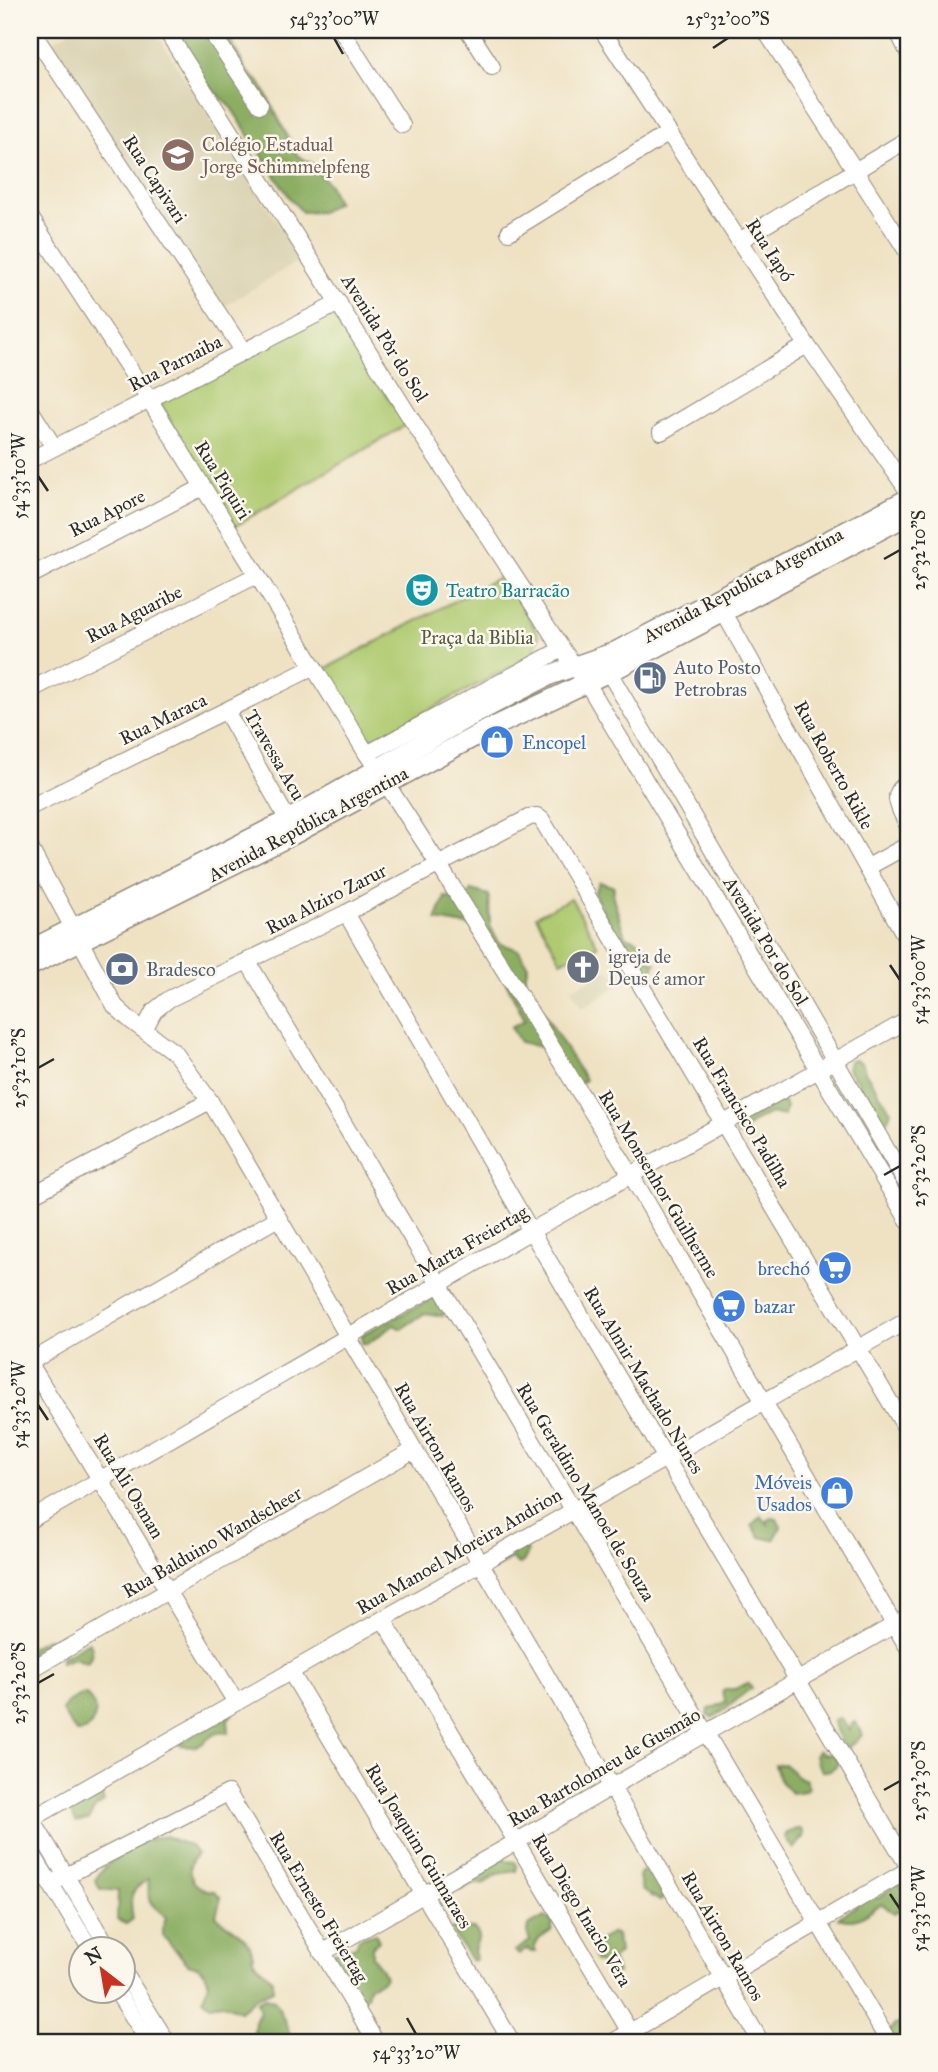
<svg xmlns="http://www.w3.org/2000/svg" width="938" height="2072" viewBox="0 0 938 2072" font-family="'IM FELL Great Primer',serif">
	<rect width="100%" height="100%" fill="#fbf7ec"/>
	<filter id="ink" filterUnits="userSpaceOnUse"><feTurbulence type="fractalNoise" baseFrequency=".0143" numOctaves="2"/><feDisplacementMap in="SourceGraphic" scale="14" xChannelSelector="R" yChannelSelector="G"/><feConvolveMatrix kernelMatrix="1 2 1 2 8 2 1 2 1" color-interpolation-filters="sRGB"/></filter>
	<filter id="wash" filterUnits="userSpaceOnUse"><feTurbulence type="fractalNoise" baseFrequency=".00686" numOctaves="4" result="noise"/><feDisplacementMap in="SourceGraphic" scale="28" xChannelSelector="R" yChannelSelector="G"/><feGaussianBlur stdDeviation="1.57" result="paint"/><feColorMatrix in="noise" values="0 0 0 0 0 0 0 0 0 0 0 0 0 0 0 0 0 1.4 0 .05"/><feComposite in="paint" operator="in"/></filter>
	<g filter="url(#wash)">
		<rect width="100%" height="100%" fill="#efe2c3"/>
		<g fill="#dcd4b4">
			<path d="M71,30H154L301,259L222,308L49,44Z"/>
			<path d="M609,969L620,984L583,1008L571,989Z"/>
		</g>
		<g fill="#afca70" stroke="#6d7a4e" stroke-width="2">
			<path d="M333,312L406,425L235,526L158,400Z"/>
			<path d="M505,574L539,636L532,656L374,739L363,735L323,670Z"/>
			<path d="M571,898L598,946L561,961L536,916Z"/>
		</g>
		<g fill="#8bae62" stroke="#5b6c46" stroke-width="2">
			<path d="M166,30H225L246,70L261,84L297,155L314,165L329,185L337,202L321,212H302L290,198L230,106L188,65Z"/>
			<path d="M600,882L614,887L613,897L625,937L635,939L648,949L647,959L656,963L649,978L637,982L594,893Z"/>
			<path d="M471,890L489,895L490,926L499,943L519,950L528,966L524,980L585,1080L570,1089L548,1049L520,1042L511,1027L525,1020L504,978L471,926L436,920L445,897L466,899Z"/>
			<path d="M854,1059L862,1063L865,1072L891,1111L886,1124L881,1125L865,1102L857,1080L847,1069L849,1061Z"/>
			<path d="M782,1099L786,1107L784,1116L770,1113L753,1122L740,1135L736,1134V1124Z"/>
			<path d="M436,1297C443,1300 446,1308 443,1316L425,1313L401,1329L394,1325L367,1344L362,1343V1334Z"/>
			<path d="M761,1516L768,1524V1520L772,1518L777,1519L781,1527L774,1540L760,1537L752,1525Z"/>
			<path d="M522,1546L526,1548L528,1553L523,1562L519,1564L511,1559L492,1571L488,1564Z"/>
			<path d="M49,1638L53,1639L55,1648L30,1659L31,1647Z"/>
			<path d="M89,1642C94,1647 92,1657 87,1663L74,1658L61,1663V1658Z"/>
			<path d="M748,1683L752,1688C737,1697 727,1712 711,1718L707,1715L708,1710L726,1702L722,1693L725,1689H735Z"/>
			<path d="M86,1695C101,1706 97,1729 78,1733C72,1729 66,1717 62,1711C66,1702 76,1696 86,1695Z"/>
			<path d="M234,1712L228,1719L229,1733C202,1729 210,1755 178,1744Z"/>
			<path d="M837,1718L841,1719L849,1730L852,1723L856,1722L862,1735L848,1748L843,1747C841,1742 834,1725 833,1721Z"/>
			<path d="M818,1750L822,1754L836,1755L838,1763C834,1769 829,1772 822,1771L817,1763L815,1754Z"/>
			<path d="M784,1764L797,1776L806,1780L808,1788L805,1791L791,1793L779,1779L775,1765Z"/>
			<path d="M100,1788L104,1802L95,1808L88,1820L76,1822L68,1805Z"/>
			<path d="M796,1829H801L804,1833L803,1837L793,1849L785,1837L787,1833Z"/>
			<path d="M165,1836L192,1847L197,1854C181,1871 194,1891 215,1891L221,1898L216,1916C231,1930 253,1935 253,1960L273,1980V1990L255,1998L240,2011L221,2003L210,2005L203,1999L209,1982L205,1973L198,1967L188,1964L163,1936V1926L166,1918C162,1911 151,1907 149,1899C148,1893 149,1885 148,1879C129,1892 129,1896 133,1919L126,1924L117,1920L118,1891L100,1889L95,1880C109,1858 140,1839 165,1836Z"/>
			<path d="M504,1857L506,1861L515,1862L517,1866L516,1871L497,1874L485,1883L470,1885L462,1890L457,1889L458,1884Z"/>
			<path d="M646,1870C657,1874 663,1887 664,1898L660,1901L642,1890L639,1877L641,1872Z"/>
			<path d="M895,1884L900,1885L905,1893L898,1911L894,1913L882,1904C866,1913 859,1925 838,1918L869,1897L879,1898Z"/>
			<path d="M545,1917L553,1922L551,1931L539,1939L534,1948L536,1952H531L527,1949L519,1955L515,1951L530,1941L527,1932L528,1926Z"/>
			<path d="M455,1928L474,1929L477,1932L479,1937L474,1950L476,1959L472,1961L451,1930Z"/>
			<path d="M375,1933L379,1941L372,1947V1957L381,1968L385,1977L382,1981L369,1986L367,1996L359,2001L332,1953L356,1946L359,1938Z"/>
			<path d="M613,1933L617,1935L619,1953L612,1959L617,1973L608,1977L604,1964L595,1961L592,1952L595,1943Z"/>
			<path d="M265,1998L274,2000L277,2003L290,2034L284,2042H239L254,2035L255,2021L260,2011L257,2002Z"/>
			<path d="M904,2023L908,2028V2042H895L889,2031L895,2025Z"/>
		</g>
	</g>
	<g filter="url(#ink)">
		<g fill="none" stroke-linecap="round" stroke-linejoin="round">
			<g stroke="#8d8677" stroke-width="18">
				<g id="minor">
					<path d="M31,30L244,352"/>
					<path d="M166,30L415,425L562,649L587,683L908,1220"/>
					<path d="M210,30L260,105"/>
					<path d="M341,30L402,125"/>
					<path d="M468,30L492,67"/>
					<path d="M602,30L807,345L908,491"/>
					<path d="M765,30L908,253"/>
					<path d="M897,30L908,52"/>
					<path d="M30,217L149,399L367,754L439,865L631,1175L908,1648"/>
					<path d="M509,232L669,133"/>
					<path d="M739,241L908,139"/>
					<path d="M30,409L54,447"/>
					<path d="M661,432L807,345"/>
					<path d="M30,460L339,303"/>
					<path d="M30,576L203,487"/>
					<path d="M718,602L908,941"/>
					<path d="M603,662L908,1186"/>
					<path d="M30,690L257,575"/>
					<path d="M226,711L288,820"/>
					<path d="M367,754L562,649"/>
					<path d="M908,783C888,794 900,809 908,826"/>
					<path d="M30,807L314,667"/>
					<path d="M30,848L115,1006L130,1020L175,1053L210,1101L761,2042"/>
					<path d="M868,867L908,845"/>
					<path d="M346,913L531,1231L908,1866"/>
					<path d="M248,962L889,2042"/>
					<path d="M144,1030L154,1011L169,999L346,913L530,817L537,816L542,820L908,1432"/>
					<path d="M30,1196L210,1101"/>
					<path d="M30,1362L278,1218"/>
					<path d="M30,1364L235,1701"/>
					<path d="M30,1520L531,1231L908,1020"/>
					<path d="M383,1619L636,2042"/>
					<path d="M30,1670L414,1450"/>
					<path d="M290,1671L512,2042"/>
					<path d="M30,1816L110,1950"/>
					<path d="M30,1820L908,1320"/>
					<path d="M30,1850L91,1950"/>
					<path d="M50,1884L228,1793L376,2042"/>
					<path d="M322,1953L908,1617"/>
					<path d="M122,1969L167,2042"/>
					<path d="M117,1992L149,2042"/>
					<path d="M613,2042L908,1870"/>
				</g>
			</g>
			<g stroke="#8d8677" stroke-width="22">
				<g id="major">
					<path d="M30,950L288,820L474,714L550,675L615,652L908,499"/>
					<path d="M30,966L292,835L483,732L619,667L908,515"/>
				</g>
			</g>
			<use href="#minor" stroke="#fff" stroke-width="16"/>
			<use href="#major" stroke="#fff" stroke-width="19"/>
		</g>
	</g>
	<path fill="none" stroke="#2b2b2b" stroke-width="2.5" d="M334,38L343,54M713,48L728,38M38,476L48,491M884,559L900,550M890,965L900,980M38,1068L54,1059M884,1175L900,1166M38,1405L48,1420M38,1683L54,1674M884,1790L900,1781M890,1894L900,1909M407,2018L416,2034"/>
	<defs>
		<g id="school-disc" transform="scale(1.75)"><circle r="9.5" fill="#8d6e63" stroke="#fbf7ec"/><path d="M0-5L7-2L0 1L-7-2ZM-4 1L0 2.5L4 1V4Q0 6-4 4Z" fill="#fff"/></g>
		<g id="theatre-disc" transform="scale(1.75)"><circle r="9.5" fill="#0f9aa8" stroke="#fbf7ec"/><path d="M-5-5.5Q0-4 5-5.5V0Q5 5 0 6Q-5 5-5 0ZM-3.3-2.5H-1v1.5H-3.3ZM1-2.5H3.3v1.5H1ZM-2.8 1Q0 5.5 2.8 1Z" fill="#fff"/></g>
		<g id="fuel-disc" transform="scale(1.75)"><circle r="9.5" fill="#5c6f8a" stroke="#fbf7ec"/><path d="M-5.5-6h7V0h2V4h1.3V-2.5L3-4.5l.8-.8L6-3V5H2.5V1h-1V6h-7ZM-4.2-4.7v3.2H.2V-4.7Z" fill="#fff"/></g>
		<g id="shop-disc" transform="scale(1.75)"><circle r="9.5" fill="#3f7fe0" stroke="#fbf7ec"/><path d="M-5-2.5h2.3a2.7 3.5 0 0 1 5.4 0H5L5.5 6h-11ZM-1.5-2.5h3a1.5 2.3 0 0 0-3 0Z" fill="#fff"/></g>
		<g id="church-disc" transform="scale(1.75)"><circle r="9.5" fill="#6b7280" stroke="#fbf7ec"/><path d="M-1.2-6h2.4v3.5h3.3v2.4h-3.3V6h-2.4V-.1h-3.3v-2.4h3.3Z" fill="#fff"/></g>
		<g id="bank-disc" transform="scale(1.75)"><circle r="9.5" fill="#5c6f8a" stroke="#fbf7ec"/><path d="M-6-4H6V4H-6ZM0-2.3a2.3 2.3 0 1 0 0 4.6a2.3 2.3 0 1 0 0-4.6Z" fill="#fff"/></g>
		<g id="supermarket-disc" transform="scale(1.75)"><circle r="9.5" fill="#3f7fe0" stroke="#fbf7ec"/><path d="M-6-5.5h2.5l.6 2H6L4.5 2H-2.5L-4.4-4H-6ZM-1.5 3.2a1.3 1.3 0 1 0 .1 0ZM3 3.2a1.3 1.3 0 1 0 .1 0Z" fill="#fff"/></g>
	</defs>
	<g fill-rule="evenodd">
		<use href="#school-disc" x="178" y="155"/>
		<use href="#theatre-disc" x="422" y="590"/>
		<use href="#fuel-disc" x="650" y="678"/>
		<use href="#shop-disc" x="497" y="742"/>
		<use href="#church-disc" x="583" y="967"/>
		<use href="#bank-disc" x="122" y="969"/>
		<use href="#supermarket-disc" x="835" y="1268"/>
		<use href="#supermarket-disc" x="729" y="1306"/>
		<use href="#shop-disc" x="837" y="1493"/>
	</g>
	<g text-anchor="middle" dominant-baseline="central" stroke-width="5" stroke-linejoin="round" paint-order="stroke">
		<g font-size="19" fill="#785e54" stroke="#fbf7ec" text-anchor="start">
			<text x="202" y="144">Colégio Estadual<tspan x="202" dy="22">Jorge Schimmelpfeng</tspan></text>
		</g>
		<g font-size="19" fill="#2b2b2b" stroke="#fbf7ec">
			<text transform="translate(155 179) rotate(57)">Rua Capivari</text>
			<text transform="translate(770 250) rotate(57)">Rua Iapó</text>
			<text transform="translate(385 338) rotate(58)">Avenida Pôr do Sol</text>
			<text transform="translate(175 363) rotate(-27)">Rua Parnaiba</text>
			<text transform="translate(223 480) rotate(58)">Rua Piquiri</text>
			<text transform="translate(107 513) rotate(-27)">Rua Apore</text>
			<text transform="translate(743 585) rotate(-28)">Avenida Republica Argentina</text>
			<text transform="translate(134 614) rotate(-27)">Rua Aguaribe</text>
			<text transform="translate(163 719) rotate(-26)">Rua Maraca</text>
			<text transform="translate(275 755) rotate(60)">Travessa Acu</text>
			<text transform="translate(834 765) rotate(61)">Rua Roberto Rikle</text>
			<text transform="translate(308 824) rotate(-28)">Avenida República Argentina</text>
			<text transform="translate(326 899) rotate(-27)">Rua Alziro Zarur</text>
			<text transform="translate(766 941) rotate(59)">Avenida Por do Sol</text>
			<text transform="translate(742 1112) rotate(59)">Rua Francisco Padilha</text>
			<text transform="translate(659 1184) rotate(59)">Rua Monsenhor Guilherme</text>
			<text transform="translate(457 1250) rotate(-30)">Rua Marta Freiertag</text>
			<text transform="translate(644 1380) rotate(59)">Rua Almir Machado Nunes</text>
			<text transform="translate(436 1447) rotate(60)">Rua Airton Ramos</text>
			<text transform="translate(129 1486) rotate(59)">Rua Ali Osman</text>
			<text transform="translate(586 1492) rotate(59)">Rua Geraldino Manoel de Souza</text>
			<text transform="translate(212 1542) rotate(-30)">Rua Balduino Wandscheer</text>
			<text transform="translate(459 1551) rotate(-30)">Rua Manoel Moreira Andrion</text>
			<text transform="translate(604 1767) rotate(-30)">Rua Bartolomeu de Gusmão</text>
			<text transform="translate(419 1846) rotate(59)">Rua Joaquim Guimaraes</text>
			<text transform="translate(319 1907) rotate(59)">Rua Ernesto Freiertag</text>
			<text transform="translate(582 1910) rotate(59)">Rua Diego Inacio Vera</text>
			<text transform="translate(723 1936) rotate(60)">Rua Airton Ramos</text>
		</g>
		<g font-size="19" fill="#0d838f" stroke="#fbf7ec" text-anchor="start">
			<text x="446" y="590">Teatro Barracão</text>
		</g>
		<g font-size="19" fill="#535b40" stroke="#fbf7ec">
			<text x="477" y="637">Praça da Biblia</text>
		</g>
		<g font-size="19" fill="#4e5e75" stroke="#fbf7ec" text-anchor="start">
			<text x="674" y="667">Auto Posto<tspan x="674" dy="22">Petrobras</tspan></text>
			<text x="146" y="969">Bradesco</text>
		</g>
		<g font-size="19" fill="#366cbe" stroke="#fbf7ec" text-anchor="start">
			<text x="522" y="742">Encopel</text>
			<text x="810" y="1268" text-anchor="end">brechó</text>
			<text x="754" y="1306">bazar</text>
			<text x="812" y="1482" text-anchor="end">Móveis<tspan x="812" dy="22">Usados</tspan></text>
		</g>
		<g font-size="19" fill="#5b616d" stroke="#fbf7ec" text-anchor="start">
			<text x="608" y="956">igreja de<tspan x="608" dy="22">Deus é amor</tspan></text>
		</g>
	</g>
	<rect width="938" height="2072" fill="none" stroke="#fbf7ec" stroke-width="77"/>
	<g transform="translate(102 1970) rotate(329)"><circle r="33" fill="#fbf7ec" stroke="#a8a59f" stroke-width="2"/>
	<path d="M0-5L12 26L0 18L-12 26Z" fill="#c8321e"/>
	<text y="-10" font-size="19" font-weight="bold" text-anchor="middle" fill="#2b2b2b">N</text>
	</g>
	<rect x="38" y="38" width="862" height="1996" fill="none" stroke="#2b2b2b" stroke-width="2.5"/>
	<g font-size="18" text-anchor="middle" fill="#2b2b2b">
		<text x="334" y="25">54°33'00"W</text>
		<text x="728" y="25">25°32'00"S</text>
		<text transform="translate(19 476) rotate(-90)" y="6">54°33'10"W</text>
		<text transform="translate(919 550) rotate(-90)" y="6">25°32'10"S</text>
		<text transform="translate(919 980) rotate(-90)" y="6">54°33'00"W</text>
		<text transform="translate(19 1068) rotate(-90)" y="6">25°32'10"S</text>
		<text transform="translate(919 1166) rotate(-90)" y="6">25°32'20"S</text>
		<text transform="translate(19 1405) rotate(-90)" y="6">54°33'20"W</text>
		<text transform="translate(19 1683) rotate(-90)" y="6">25°32'20"S</text>
		<text transform="translate(919 1781) rotate(-90)" y="6">25°32'30"S</text>
		<text transform="translate(919 1909) rotate(-90)" y="6">54°33'10"W</text>
		<text x="416" y="2059">54°33'20"W</text>
	</g>
</svg>
